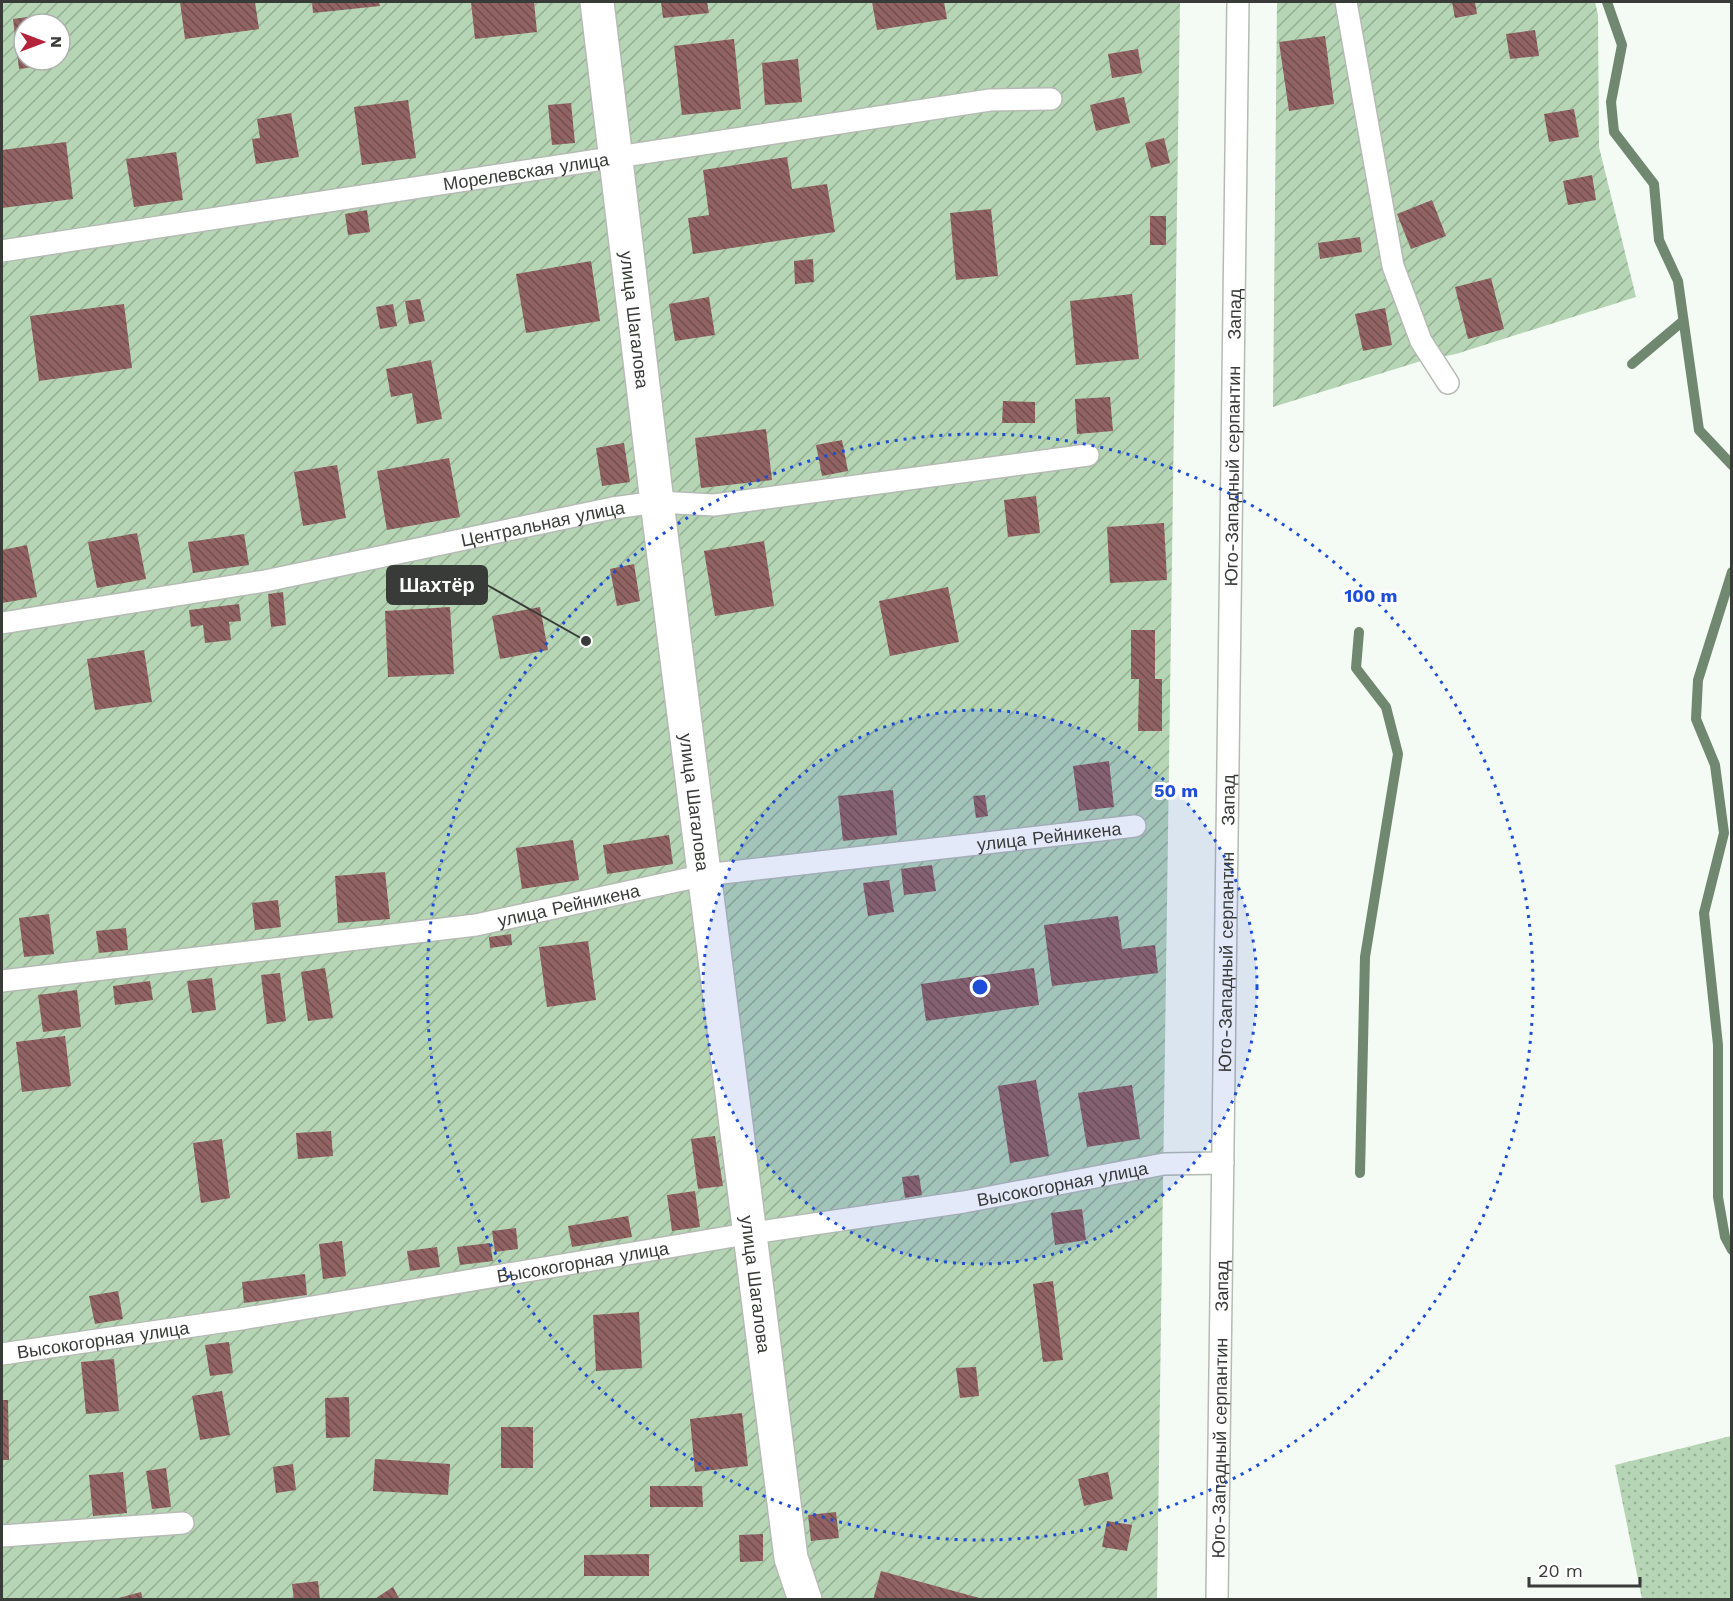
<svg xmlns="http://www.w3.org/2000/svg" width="1733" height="1601" viewBox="0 0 1733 1601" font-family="'Work Sans',sans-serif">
	<defs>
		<pattern id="grass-dots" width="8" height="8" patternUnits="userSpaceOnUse" patternTransform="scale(1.5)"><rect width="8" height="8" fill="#b6d5b5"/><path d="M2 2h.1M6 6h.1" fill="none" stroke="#95ae94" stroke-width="1.8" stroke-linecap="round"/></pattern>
		<pattern id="garden-furrows" width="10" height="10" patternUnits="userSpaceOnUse" patternTransform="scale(1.5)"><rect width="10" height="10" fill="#b6d5b5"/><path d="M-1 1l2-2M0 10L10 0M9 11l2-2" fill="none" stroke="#95ae94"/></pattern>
		<pattern id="building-back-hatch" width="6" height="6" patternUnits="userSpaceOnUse" patternTransform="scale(1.5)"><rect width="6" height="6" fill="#926363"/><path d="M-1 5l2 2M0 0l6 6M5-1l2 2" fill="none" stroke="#724f4e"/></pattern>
	</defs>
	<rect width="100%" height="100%" fill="#f4fbf4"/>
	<path fill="url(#grass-dots)" d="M1731,1436V1599H1642L1615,1465Z"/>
	<g fill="url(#garden-furrows)" fill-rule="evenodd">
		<path d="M2,2H1180L1157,1599L2,1600ZM24,24H60V60H24Z"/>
		<path d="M1277,2H1595L1598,15L1599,147L1636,297L1456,354L1421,361L1273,407Z"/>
	</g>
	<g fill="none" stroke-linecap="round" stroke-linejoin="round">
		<g stroke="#6f886f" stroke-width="10">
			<path d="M1607,2L1622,45L1611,102L1614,132L1654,184L1659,240L1678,281L1699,430L1732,465"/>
			<path d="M1632,364L1683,321"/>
			<path d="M1732,572L1698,680L1696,719L1715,765L1724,833L1704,913L1718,1045V1197L1725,1237L1732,1250"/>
			<path d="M1359,632L1356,668L1386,707L1398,754L1365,957L1360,1173"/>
		</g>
	</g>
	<g fill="url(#building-back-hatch)">
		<path d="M180,2H255L259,29L185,39Z"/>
		<path d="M312,2H379L380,6L313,13Z"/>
		<path d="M471,2H534L537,32L475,39Z"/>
		<path d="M661,2H707L709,13L663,18Z"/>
		<path d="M872,2H944L947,19L877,30Z"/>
		<path d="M1452,2H1475L1477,14L1455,18Z"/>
		<path d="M49,14L50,24H24V60H55L56,64L19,69L13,19Z"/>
		<path d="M1535,30L1539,56L1510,59L1506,34Z"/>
		<path d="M1325,36L1334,104L1289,111L1279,42Z"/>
		<path d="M734,39L741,109L682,115L674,46Z"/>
		<path d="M1138,49L1142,73L1112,78L1108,54Z"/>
		<path d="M798,59L802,102L765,105L762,63Z"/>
		<path d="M1124,97L1130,123L1096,131L1090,105Z"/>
		<path d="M408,100L416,158L362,165L354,107Z"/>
		<path d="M571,103L575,143L552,145L548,105Z"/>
		<path d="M1574,109L1579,137L1549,142L1544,114Z"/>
		<path d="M291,113L299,157L256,164L252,139L260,138L257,119Z"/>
		<path d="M1164,138L1170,163L1151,168L1145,143Z"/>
		<path d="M66,142L73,199L2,208V150Z"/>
		<path d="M176,152L183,200L134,207L126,159Z"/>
		<path d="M787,157L792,189L827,184L835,232L693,254L688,218L709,215L703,170Z"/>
		<path d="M1592,175L1596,200L1568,205L1563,181Z"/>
		<path d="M1432,200L1446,236L1411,249L1397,214Z"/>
		<path d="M991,209L998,276L956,280L950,213Z"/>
		<path d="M367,210L370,232L348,235L345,214Z"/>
		<rect x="1150" y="216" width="16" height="29"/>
		<path d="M1360,237L1362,252L1320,259L1318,243Z"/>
		<path d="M813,259L814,282L795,284L794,261Z"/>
		<path d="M591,261L600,321L526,333L516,274Z"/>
		<path d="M1491,278L1504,329L1468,339L1455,287Z"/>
		<path d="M1132,294L1139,359L1076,365L1070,301Z"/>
		<path d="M709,297L715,335L675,341L669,304Z"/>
		<path d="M420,299L425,321L409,324L405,301Z"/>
		<path d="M124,304L132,368L39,381L30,316Z"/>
		<path d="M393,304L397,326L380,329L376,307Z"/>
		<path d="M1385,308L1392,345L1363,351L1355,314Z"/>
		<path d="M431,360L442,419L417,424L412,393L391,397L386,369Z"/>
		<path d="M1110,397L1113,431L1077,434L1075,399Z"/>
		<path d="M1003,401L1035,402V423H1002Z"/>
		<path d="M766,429L772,480L701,488L695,438Z"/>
		<path d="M842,440L848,471L822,476L816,445Z"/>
		<path d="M624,443L630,482L602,486L596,448Z"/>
		<path d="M449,458L460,517L387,530L377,471Z"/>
		<path d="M337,465L346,518L303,526L294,472Z"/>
		<path d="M1036,496L1040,533L1008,537L1004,500Z"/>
		<path d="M1164,523L1167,580L1110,583L1107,527Z"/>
		<path d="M137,533L146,579L97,588L88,542Z"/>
		<path d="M244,534L249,565L193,573L188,542Z"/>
		<path d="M764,541L774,606L715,616L704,551Z"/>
		<path d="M27,545L37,597L2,603V550Z"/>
		<path d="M634,564L640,601L617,606L610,569Z"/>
		<path d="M948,587L959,642L890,656L879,601Z"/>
		<path d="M283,592L286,625L271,627L268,594Z"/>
		<path d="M239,604L241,621L229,622L231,640L205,643L203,625L191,627L189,610Z"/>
		<path d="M450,607L454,674L388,677L385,611Z"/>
		<path d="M540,607L548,650L500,659L492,616Z"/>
		<path d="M1131,630H1155V679H1162V731H1138L1139,679H1131Z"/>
		<path d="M144,650L152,702L95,710L87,659Z"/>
		<path d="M1109,761L1114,807L1079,811L1073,766Z"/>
		<path d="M893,790L897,835L843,841L838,796Z"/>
		<path d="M985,795L988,816L976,818L973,796Z"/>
		<path d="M669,835L673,864L607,874L603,845Z"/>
		<path d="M573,840L579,880L522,889L516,848Z"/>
		<path d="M932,865L936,891L904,895L901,869Z"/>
		<path d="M385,872L390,919L338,923L335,876Z"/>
		<path d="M889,880L894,912L868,916L863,883Z"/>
		<path d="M278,900L281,927L255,930L252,903Z"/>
		<path d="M49,914L54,954L24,957L19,918Z"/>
		<path d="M1118,916L1122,949L1155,945L1158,973L1052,986L1044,925Z"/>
		<path d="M126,928L128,950L99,953L96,931Z"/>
		<path d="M511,934L512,945L490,948L489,937Z"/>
		<path d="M588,941L596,1000L547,1007L539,947Z"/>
		<path d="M325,968L333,1018L308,1021L301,972Z"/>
		<path d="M1034,968L1039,1005L926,1021L921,984Z"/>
		<path d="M280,973L286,1021L267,1024L261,975Z"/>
		<path d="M212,978L216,1010L192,1013L187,981Z"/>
		<path d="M150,981L153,1000L115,1005L113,986Z"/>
		<path d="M77,990L81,1027L43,1032L38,995Z"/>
		<path d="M65,1036L71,1086L22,1092L16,1042Z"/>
		<path d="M1036,1080L1049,1156L1010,1163L998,1086Z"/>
		<path d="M1132,1085L1140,1139L1087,1147L1078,1093Z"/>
		<path d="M331,1131L333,1156L298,1159L296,1133Z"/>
		<path d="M715,1136L723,1186L698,1189L691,1139Z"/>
		<path d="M222,1139L230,1198L201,1203L193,1143Z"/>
		<path d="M919,1175L922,1195L905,1198L902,1177Z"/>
		<path d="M695,1191L700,1227L672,1231L667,1195Z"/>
		<path d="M1082,1209L1086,1240L1055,1245L1051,1213Z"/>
		<path d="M628,1216L632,1237L572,1247L568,1226Z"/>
		<path d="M516,1228L518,1249L495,1252L492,1231Z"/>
		<path d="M342,1241L346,1276L323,1279L319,1244Z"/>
		<path d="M490,1243L493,1261L460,1265L457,1247Z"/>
		<path d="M437,1247L440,1267L410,1271L407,1251Z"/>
		<path d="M305,1274L307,1295L244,1303L242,1282Z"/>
		<path d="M1053,1281L1063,1360L1043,1362L1033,1284Z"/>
		<path d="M118,1291L123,1319L95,1324L89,1296Z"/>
		<path d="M639,1312L642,1368L596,1371L593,1315Z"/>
		<path d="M229,1342L233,1373L210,1376L205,1345Z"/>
		<path d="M114,1359L119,1411L86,1414L81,1362Z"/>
		<path d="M976,1367L979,1396L960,1398L956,1368Z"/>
		<path d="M222,1391L230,1435L200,1440L192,1396Z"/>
		<path d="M349,1397L350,1437L326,1438L325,1398Z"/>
		<path d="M2,1400H8L9,1460H2Z"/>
		<path d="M742,1413L748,1466L695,1472L690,1419Z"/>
		<rect x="501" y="1427" width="32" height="41"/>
		<path d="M375,1459L450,1464L448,1495L373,1491Z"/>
		<path d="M293,1464L296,1490L276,1493L273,1467Z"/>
		<path d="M166,1468L171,1507L152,1509L146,1471Z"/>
		<path d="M123,1472L127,1513L93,1516L89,1475Z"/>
		<path d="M1108,1472L1113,1499L1084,1506L1078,1479Z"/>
		<path d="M650,1486H702L703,1507H650Z"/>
		<path d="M836,1512L839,1538L811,1541L808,1515Z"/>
		<path d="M1107,1521L1132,1525L1127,1551L1102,1547Z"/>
		<path d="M763,1534V1561L740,1562L739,1535Z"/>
		<path d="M649,1554V1576H584V1555Z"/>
		<path d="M881,1571L983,1599V1600H873Z"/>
		<path d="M318,1581L320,1600H294L292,1584Z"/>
		<path d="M393,1587L400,1600H373Z"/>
		<path d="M141,1592L143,1600H115V1599Z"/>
	</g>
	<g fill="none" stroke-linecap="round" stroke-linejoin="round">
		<g stroke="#b5bbb4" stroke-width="24">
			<g id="lane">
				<path d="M1346,2L1393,266L1421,341L1448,383"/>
				<path id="s1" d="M2,251L990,100L1051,99"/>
				<path id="s2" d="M2,623L265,581L613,508L657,502L714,505L1088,455"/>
				<path id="s3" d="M2,981L476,925L705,875L1135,826"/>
				<path id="s4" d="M2,1354L241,1319L752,1233L964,1202L1164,1164L1223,1163"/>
				<path d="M2,1536L183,1523"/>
				<path id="s5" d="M1217,1600L1238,2"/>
			</g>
		</g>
		<g stroke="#b5bbb4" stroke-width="36">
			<g id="street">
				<path id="s6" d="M597,2L657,502L791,1558L805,1600"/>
			</g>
		</g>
		<use href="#lane" stroke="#fff" stroke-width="21"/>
		<use href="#street" stroke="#fff" stroke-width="33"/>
	</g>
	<circle cx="980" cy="987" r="277" fill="#1d4ed8" fill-opacity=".12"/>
	<g fill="none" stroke="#1d4ed8" stroke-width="3" stroke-dasharray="3 6">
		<circle cx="980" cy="987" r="277"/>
		<circle cx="980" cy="987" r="553"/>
	</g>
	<g text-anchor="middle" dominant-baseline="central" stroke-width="6" stroke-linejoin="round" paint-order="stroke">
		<g font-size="18" fill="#383b38" stroke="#fff">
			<text stroke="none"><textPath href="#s1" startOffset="530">Морелевская улица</textPath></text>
			<text stroke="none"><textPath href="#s5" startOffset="1286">Запад</textPath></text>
			<text stroke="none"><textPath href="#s6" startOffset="320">улица Шагалова</textPath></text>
			<text stroke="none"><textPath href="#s5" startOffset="1124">Юго-Западный серпантин</textPath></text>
			<text stroke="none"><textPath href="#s2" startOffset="550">Центральная улица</textPath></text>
			<text stroke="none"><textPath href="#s5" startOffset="800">Запад</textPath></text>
			<text stroke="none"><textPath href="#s6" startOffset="806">улица Шагалова</textPath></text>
			<text stroke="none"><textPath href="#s3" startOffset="1058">улица Рейникена</textPath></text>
			<text stroke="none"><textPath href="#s3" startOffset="572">улица Рейникена</textPath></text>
			<text stroke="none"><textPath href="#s5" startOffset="638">Юго-Западный серпантин</textPath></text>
			<text stroke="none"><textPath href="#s4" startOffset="1074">Высокогорная улица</textPath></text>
			<text stroke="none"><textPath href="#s4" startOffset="588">Высокогорная улица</textPath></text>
			<text stroke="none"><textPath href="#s6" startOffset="1292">улица Шагалова</textPath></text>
			<text stroke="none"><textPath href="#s5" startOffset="314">Запад</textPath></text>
			<text stroke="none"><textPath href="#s4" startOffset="102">Высокогорная улица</textPath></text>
			<text stroke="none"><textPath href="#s5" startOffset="152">Юго-Западный серпантин</textPath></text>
		</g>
	</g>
	<circle cx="980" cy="987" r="9" fill="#1d4ed8" stroke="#fff" stroke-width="3"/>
	<g font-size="18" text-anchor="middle" font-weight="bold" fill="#1d4ed8" stroke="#fff" stroke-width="6" stroke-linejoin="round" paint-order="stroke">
		<text x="1371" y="602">100 m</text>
		<text x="1176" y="797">50 m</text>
	</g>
	<path fill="none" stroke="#383b38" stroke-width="2" d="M586 641L487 585"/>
	<circle fill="#383b38" stroke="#fff" stroke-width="2" cx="586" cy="641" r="6"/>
	<rect fill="#383b38" stroke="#383b38" stroke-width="2" x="387" y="566" width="100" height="38" rx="6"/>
	<g font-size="20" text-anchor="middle" font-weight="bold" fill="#fff">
		<text x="437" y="592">Шахтёр</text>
	</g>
	<rect width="1733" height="1601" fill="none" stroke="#383b38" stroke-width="6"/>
	<g transform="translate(42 42) rotate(90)"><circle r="28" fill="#ffffff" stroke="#afb1af" stroke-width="1.5"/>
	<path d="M0-4.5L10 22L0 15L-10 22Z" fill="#b5233a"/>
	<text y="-9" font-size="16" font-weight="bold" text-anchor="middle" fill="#383b38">N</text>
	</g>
	<path d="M1529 1577v9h111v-9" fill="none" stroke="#383b38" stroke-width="3"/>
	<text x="1538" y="1577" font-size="18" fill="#383b38" stroke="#ffffff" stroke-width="4.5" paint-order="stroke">20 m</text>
</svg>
